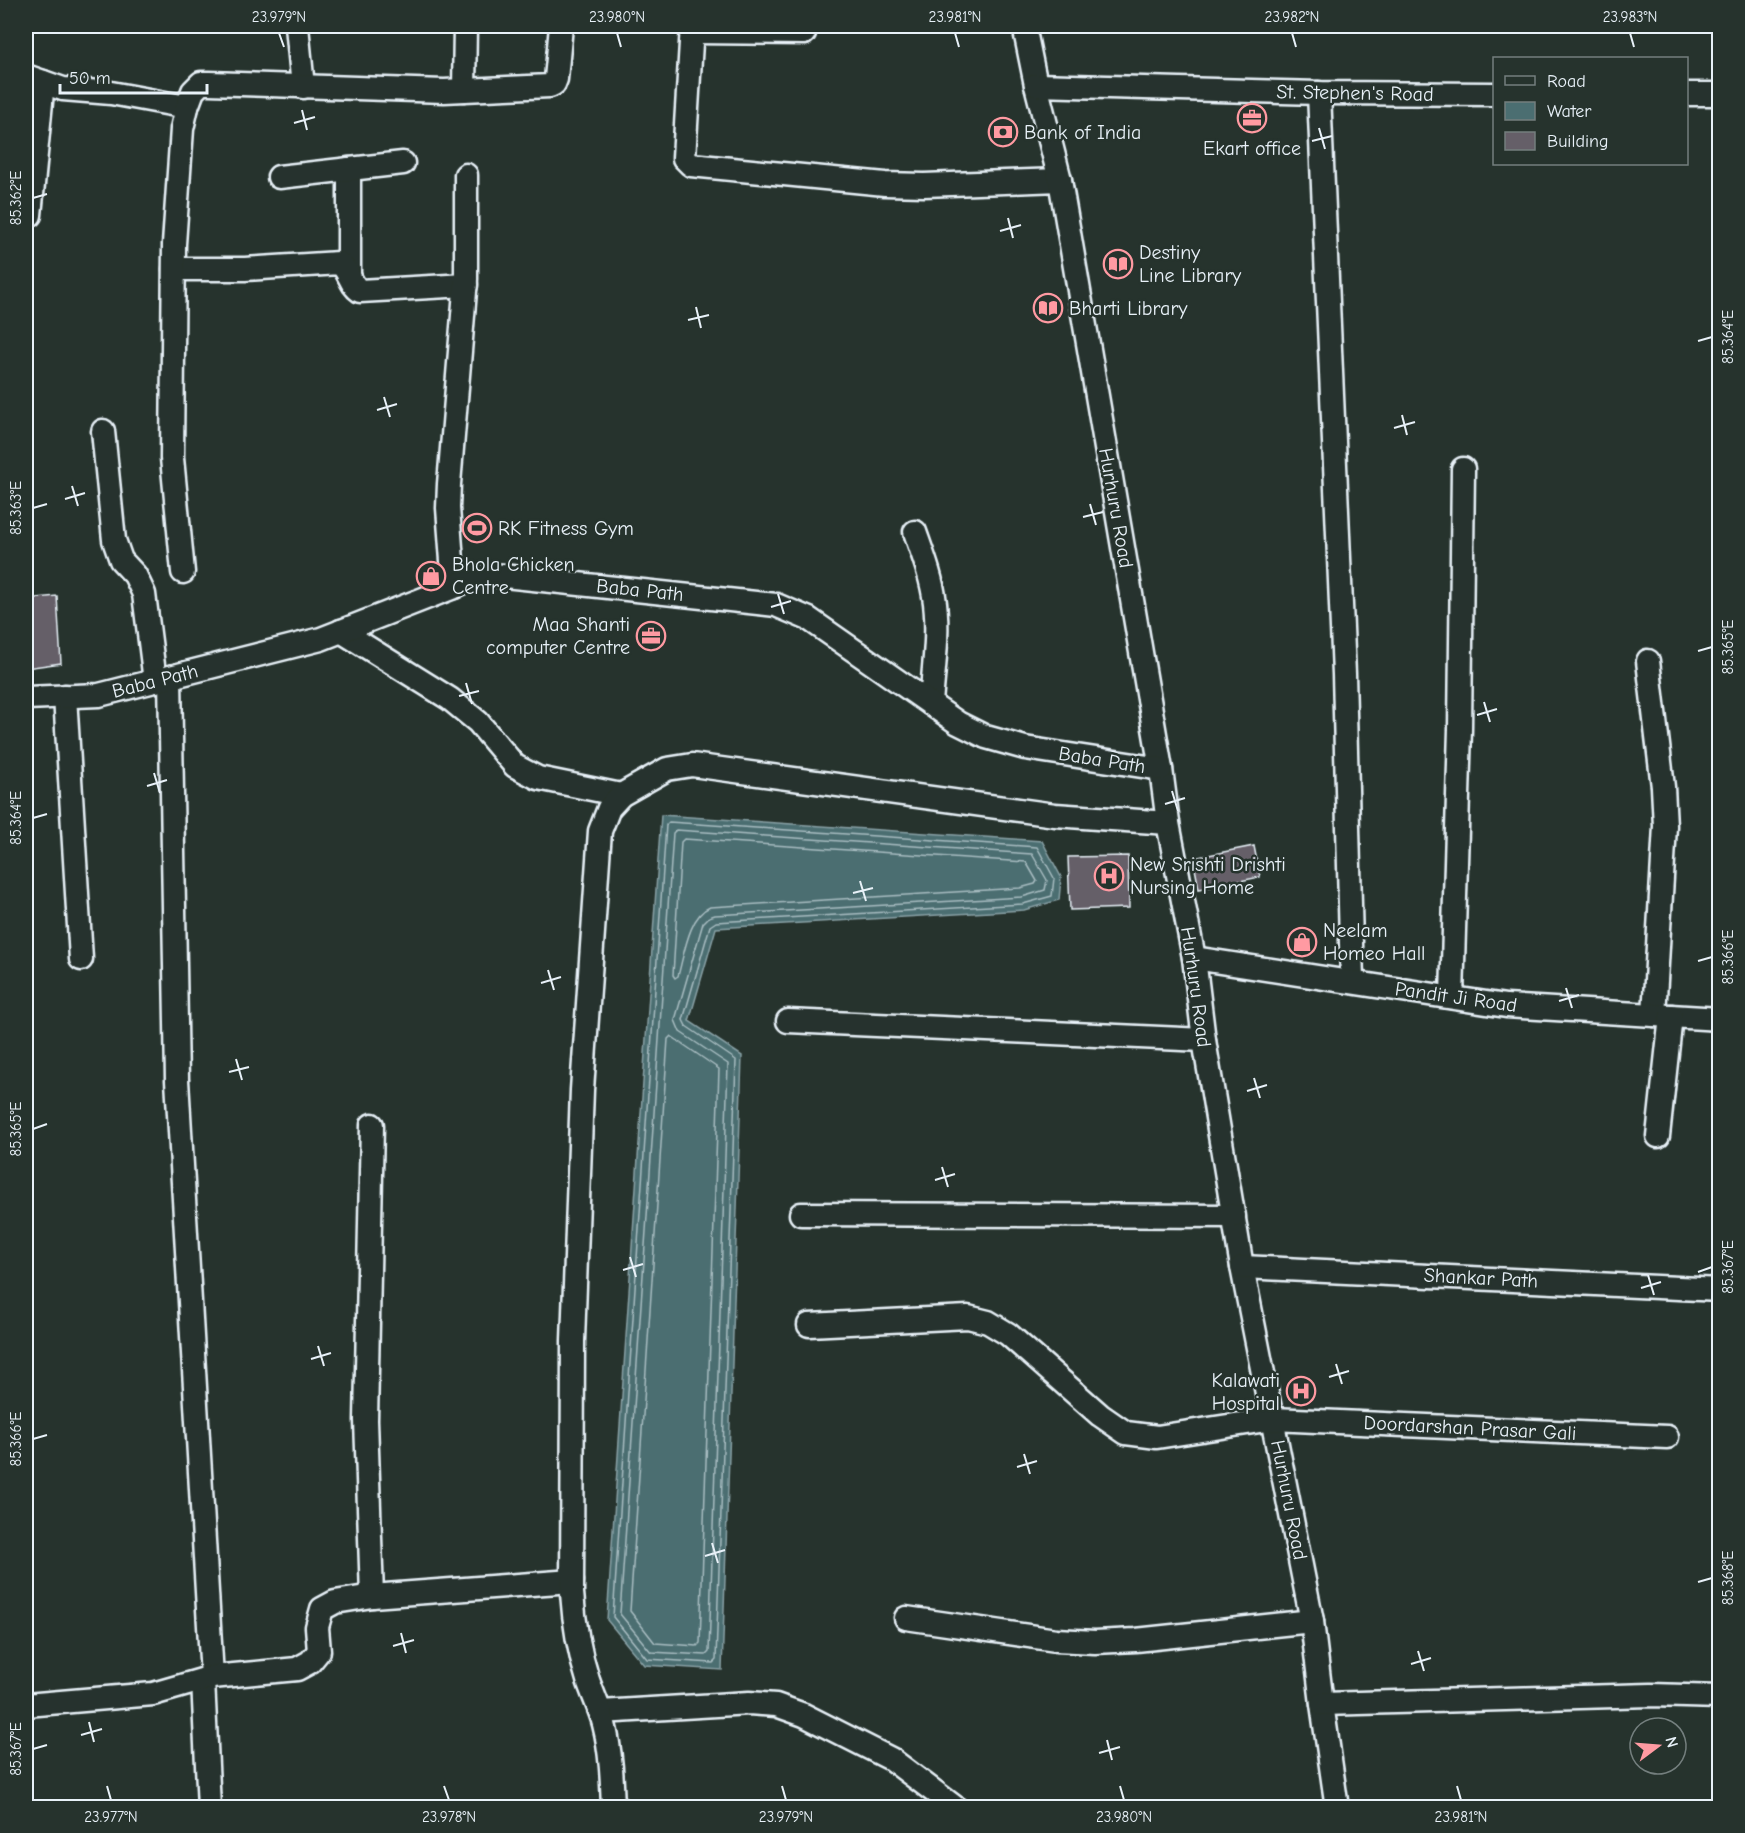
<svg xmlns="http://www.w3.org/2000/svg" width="1745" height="1833" viewBox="0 0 1745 1833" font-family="'Comic Neue',sans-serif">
	<rect width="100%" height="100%" fill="#26332d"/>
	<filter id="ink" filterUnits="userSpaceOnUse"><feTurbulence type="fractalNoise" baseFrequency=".0167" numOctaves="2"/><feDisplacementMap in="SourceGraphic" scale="12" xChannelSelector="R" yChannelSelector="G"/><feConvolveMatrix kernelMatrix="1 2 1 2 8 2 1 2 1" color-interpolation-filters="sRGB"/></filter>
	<g filter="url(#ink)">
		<path fill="#4b6e71" stroke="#8aa2a7" stroke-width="1.5" d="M661,815L1042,841L1061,877L1059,900L1024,910L716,928L689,1021L742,1056L722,1670L644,1665L607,1620Z"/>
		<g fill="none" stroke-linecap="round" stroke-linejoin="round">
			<g stroke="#a9bdc2" stroke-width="1.5">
				<path d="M669,822L1037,847L1054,878L1052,896L1023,904L716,922L710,926L683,1020L686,1026L736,1060L716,1660L713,1663L647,1659L613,1617L666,825Z"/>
				<path d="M676,830L1032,854L1047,880L1045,890L1022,897L715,915L709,917L703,923L675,1020L680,1032L728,1064L709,1652L706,1655L651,1652L620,1614L673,833Z"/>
				<path d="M684,839L1026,862L1037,881L1035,884L1020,888L710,907C689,915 684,955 678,976L675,978L673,975L681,842Z"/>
				<path d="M671,1036L719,1069L700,1643L697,1646L655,1643L630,1611L668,1039Z"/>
			</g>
		</g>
		<g fill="#655f68" stroke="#e8f1f8" stroke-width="1.5">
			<path d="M57,596L61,663L26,668V599Z"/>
			<path d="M1254,846L1260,877L1199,889L1193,858Z"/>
			<path d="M1128,856L1129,908L1070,910L1068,857Z"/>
		</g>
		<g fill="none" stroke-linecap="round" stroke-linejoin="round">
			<g stroke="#e8f1f8" stroke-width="27">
				<g id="street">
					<path d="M297,26L303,87"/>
					<path d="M692,26L684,158L691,165L885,184L924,185L1060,180"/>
					<path d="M1024,26L1036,85L1060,180L1161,769L1168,823L1194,958L1204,1040L1242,1267L1312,1621L1322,1704L1337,1808"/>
					<path d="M692,32L804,33"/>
					<path d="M26,76L63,89L111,93L187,107"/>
					<path d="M1036,85L1319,93L1494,94"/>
					<path d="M464,90L465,26"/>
					<path d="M1319,93L1344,674L1352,981"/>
					<path d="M1686,94H1720"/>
					<path d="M349,169V275"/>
					<path d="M279,177L403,163"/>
					<path d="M30,215L43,82"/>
					<path d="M174,269H245L339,263C350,270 349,284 360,291L466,285"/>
					<path d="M103,431L114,540L121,560L135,575L144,594L155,681"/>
					<path d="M915,532C923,555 932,578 935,603C939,636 933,671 931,704"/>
					<path d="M183,572L172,458L174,244L182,129L187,107L193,91L201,83H209L444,91L550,86L554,84L556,79L561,26"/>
					<path d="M454,587L448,508L449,484L466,279V175"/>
					<path d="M341,631L450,699L478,722L515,766L538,778L621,795"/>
					<path d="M1648,661L1663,787L1665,826L1654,1015"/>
					<path d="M170,677L177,1080L212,1677"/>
					<path d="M65,696L81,959"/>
					<path d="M26,698L99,695L321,639L454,587L474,577L494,575L776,605L809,619L958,723L986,737L1025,748L1161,769"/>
					<path d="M1194,958L1506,1006L1720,1019"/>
					<path d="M1452,997L1460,729L1463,469"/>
					<path d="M788,1021L1204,1040"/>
					<path d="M372,1125L366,1420L372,1596"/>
					<path d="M1658,1136L1671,1016"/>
					<path d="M801,1214L1234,1216"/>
					<path d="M1242,1267L1720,1290"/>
					<path d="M809,1325L968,1317L988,1322L1008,1334L1100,1415L1126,1433L1157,1437L1273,1419L1667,1437"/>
					<path d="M906,1618L1056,1640L1095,1642L1136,1640L1312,1621"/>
					<path d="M203,1680L209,1808"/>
					<path d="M1322,1704L1651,1695L1720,1697"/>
					<path d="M26,1705L153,1694L212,1677L297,1669L310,1662L319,1651L317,1627L322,1609L335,1602L372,1596L572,1581"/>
					<path d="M601,1712L749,1703L776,1705L804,1715L891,1759L956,1808"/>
					<path d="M613,1808C612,1779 611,1751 604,1724C600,1709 593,1695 588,1680C579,1652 574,1623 572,1593L573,1341L582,1090L600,831L609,808L621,795L667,769L692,765L1055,815L1168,823"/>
				</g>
			</g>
			<use href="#street" stroke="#26332d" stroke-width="22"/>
		</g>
	</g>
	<path fill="none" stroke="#e8f1f8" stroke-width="2" d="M279,33L284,47M617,33L621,47M955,33L959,47M1292,33L1296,47M1630,33L1634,47M302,110L307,130M294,123L315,117M1319,128L1325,149M1312,141L1332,136M33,198L47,194M1008,218L1013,238M1000,231L1021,225M696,307L701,328M688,320L709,315M1698,341L1712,337M384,397L390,417M377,410L397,404M1402,415L1407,435M1394,428L1415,422M72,486L78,506M65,499L85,493M1090,504L1096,525M33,508L47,504M1083,517L1103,512M778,594L784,614M771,607L791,601M1698,651L1712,647M466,683L472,704M459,696L479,691M1484,702L1490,722M1477,715L1497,709M154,773L160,793M147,786L167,780M1172,791L1178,811M1165,804L1185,798M33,818L47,814M860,881L866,901M853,893L873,888M1698,961L1712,957M548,970L554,990M541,983L561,977M1566,988L1572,1008M1559,1001L1579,995M236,1059L242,1080M229,1072L249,1067M1254,1078L1260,1098M1247,1091L1267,1085M33,1129L47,1124M942,1167L948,1187M935,1180L955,1174M630,1257L636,1277M623,1270L643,1264M1698,1272L1712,1267M1648,1275L1654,1295M1641,1288L1661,1282M318,1346L324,1366M311,1359L331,1353M1336,1364L1342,1384M1329,1377L1349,1371M33,1439L47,1435M1024,1454L1030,1474M1017,1467L1037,1461M712,1543L718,1563M705,1556L725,1550M1698,1582L1712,1578M401,1633L406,1653M393,1646L414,1640M1418,1651L1424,1671M1411,1664L1431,1658M89,1722L94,1742M81,1735L102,1729M1107,1740L1112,1760M33,1749L47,1745M1099,1753L1120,1747M107,1786L111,1800M444,1786L449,1800M782,1786L786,1800M1120,1786L1124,1800M1457,1786L1461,1800"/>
	<defs>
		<g id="office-ring" transform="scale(1.5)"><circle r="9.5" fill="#26332d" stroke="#ff9aa2" stroke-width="1.5"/><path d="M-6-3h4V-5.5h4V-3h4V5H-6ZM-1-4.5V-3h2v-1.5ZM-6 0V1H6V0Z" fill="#ff9aa2"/></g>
		<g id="bank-ring" transform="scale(1.5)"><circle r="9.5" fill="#26332d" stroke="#ff9aa2" stroke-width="1.5"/><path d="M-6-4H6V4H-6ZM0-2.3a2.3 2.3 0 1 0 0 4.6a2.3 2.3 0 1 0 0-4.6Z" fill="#ff9aa2"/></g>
		<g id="library-ring" transform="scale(1.5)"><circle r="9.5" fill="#26332d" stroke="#ff9aa2" stroke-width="1.5"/><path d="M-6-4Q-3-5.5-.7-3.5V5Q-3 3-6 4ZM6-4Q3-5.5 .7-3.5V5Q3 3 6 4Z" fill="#ff9aa2"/></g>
		<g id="stadium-ring" transform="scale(1.5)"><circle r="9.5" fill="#26332d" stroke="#ff9aa2" stroke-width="1.5"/><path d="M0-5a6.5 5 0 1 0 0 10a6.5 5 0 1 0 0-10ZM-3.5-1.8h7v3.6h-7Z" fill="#ff9aa2"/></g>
		<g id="shop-ring" transform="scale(1.5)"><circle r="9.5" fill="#26332d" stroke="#ff9aa2" stroke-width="1.5"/><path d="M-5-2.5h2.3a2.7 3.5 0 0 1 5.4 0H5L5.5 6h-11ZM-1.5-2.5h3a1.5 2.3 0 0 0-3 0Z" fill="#ff9aa2"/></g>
		<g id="hospital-ring" transform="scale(1.5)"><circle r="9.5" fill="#26332d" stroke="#ff9aa2" stroke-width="1.5"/><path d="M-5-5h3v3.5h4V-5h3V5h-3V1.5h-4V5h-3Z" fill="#ff9aa2"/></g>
	</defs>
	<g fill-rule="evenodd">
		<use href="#office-ring" x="1252" y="118"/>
		<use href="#bank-ring" x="1003" y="132"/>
		<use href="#library-ring" x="1118" y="264"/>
		<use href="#library-ring" x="1048" y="308"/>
		<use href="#stadium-ring" x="477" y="528"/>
		<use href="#shop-ring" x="431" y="576"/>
		<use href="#office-ring" x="651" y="636"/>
		<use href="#hospital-ring" x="1109" y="876"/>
		<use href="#shop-ring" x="1302" y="942"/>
		<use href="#hospital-ring" x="1301" y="1391"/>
	</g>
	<g text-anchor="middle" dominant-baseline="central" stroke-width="5" stroke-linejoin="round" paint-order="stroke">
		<g font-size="20" fill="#e8f1f8" stroke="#26332d">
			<text transform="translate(1355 93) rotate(1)">St. Stephen's Road</text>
			<text transform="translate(1116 508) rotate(80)">Hurhuru Road</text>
			<text transform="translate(640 590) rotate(6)">Baba Path</text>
			<text transform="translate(155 681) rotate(-14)">Baba Path</text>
			<text transform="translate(1102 760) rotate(9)">Baba Path</text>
			<text transform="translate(1196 987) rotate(82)">Hurhuru Road</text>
			<text transform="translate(1456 997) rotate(8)">Pandit Ji Road</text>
			<text transform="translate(1481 1278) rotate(3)">Shankar Path</text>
			<text transform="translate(1470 1428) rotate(3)">Doordarshan Prasar Gali</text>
			<text transform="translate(1289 1500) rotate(79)">Hurhuru Road</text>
		</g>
		<g font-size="20" fill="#e8f1f8" stroke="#26332d" text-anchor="start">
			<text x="1024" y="132">Bank of India</text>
			<text x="1252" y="148" text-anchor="middle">Ekart office</text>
			<text x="1139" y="252">Destiny<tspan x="1139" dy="23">Line Library</tspan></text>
			<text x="1069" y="308">Bharti Library</text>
			<text x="498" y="528">RK Fitness Gym</text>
			<text x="452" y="564">Bhola Chicken<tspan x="452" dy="23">Centre</tspan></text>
			<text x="630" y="624" text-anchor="end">Maa Shanti<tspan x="630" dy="23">computer Centre</tspan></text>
			<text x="1130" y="864">New Srishti Drishti<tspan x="1130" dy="23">Nursing Home</tspan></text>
			<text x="1323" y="930">Neelam<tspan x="1323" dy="23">Homeo Hall</tspan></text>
			<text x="1280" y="1380" text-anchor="end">Kalawati<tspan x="1280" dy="23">Hospital</tspan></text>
		</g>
	</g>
	<rect width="1745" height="1833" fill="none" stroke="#26332d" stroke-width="66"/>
	<rect x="1493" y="57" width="195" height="108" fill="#26332d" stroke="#747f7e" stroke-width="1.5"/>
	<rect x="1505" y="76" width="30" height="9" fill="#26332d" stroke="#747f7e" stroke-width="1.5"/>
	<text x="1547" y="87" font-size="18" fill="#e8f1f8">Road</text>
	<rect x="1505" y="102" width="30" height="18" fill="#4b6e71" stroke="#747f7e" stroke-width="1.5"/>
	<text x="1547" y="117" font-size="18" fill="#e8f1f8">Water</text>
	<rect x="1505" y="132" width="30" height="18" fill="#655f68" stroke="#747f7e" stroke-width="1.5"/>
	<text x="1547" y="147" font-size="18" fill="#e8f1f8">Building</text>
	<g transform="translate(1658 1746) rotate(74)"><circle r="28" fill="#26332d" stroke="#747f7e" stroke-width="1.5"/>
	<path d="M0-4.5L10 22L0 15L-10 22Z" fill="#ff9aa2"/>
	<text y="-9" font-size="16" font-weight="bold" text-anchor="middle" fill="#e8f1f8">N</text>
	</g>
	<path d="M60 84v9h147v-9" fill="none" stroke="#e8f1f8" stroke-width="3"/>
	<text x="69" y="84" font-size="18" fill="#e8f1f8" stroke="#26332d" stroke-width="4.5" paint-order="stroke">50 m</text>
	<rect x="33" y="33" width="1679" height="1767" fill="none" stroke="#e8f1f8" stroke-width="2"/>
	<g font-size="15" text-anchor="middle" fill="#e8f1f8">
		<text x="279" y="22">23.979°N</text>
		<text x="617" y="22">23.980°N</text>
		<text x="955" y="22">23.981°N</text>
		<text x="1292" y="22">23.982°N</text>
		<text x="1630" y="22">23.983°N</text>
		<text transform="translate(16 198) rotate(-90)" y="5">85.362°E</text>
		<text transform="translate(1728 337) rotate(-90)" y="5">85.364°E</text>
		<text transform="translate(16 508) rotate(-90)" y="5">85.363°E</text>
		<text transform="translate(1728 647) rotate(-90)" y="5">85.365°E</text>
		<text transform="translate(16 818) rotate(-90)" y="5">85.364°E</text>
		<text transform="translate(1728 957) rotate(-90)" y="5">85.366°E</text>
		<text transform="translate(16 1129) rotate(-90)" y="5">85.365°E</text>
		<text transform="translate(1728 1267) rotate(-90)" y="5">85.367°E</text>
		<text transform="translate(16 1439) rotate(-90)" y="5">85.366°E</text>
		<text transform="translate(1728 1578) rotate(-90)" y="5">85.368°E</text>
		<text transform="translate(16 1749) rotate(-90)" y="5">85.367°E</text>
		<text x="111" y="1822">23.977°N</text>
		<text x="449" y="1822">23.978°N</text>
		<text x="786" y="1822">23.979°N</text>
		<text x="1124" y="1822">23.980°N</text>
		<text x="1461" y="1822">23.981°N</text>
	</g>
</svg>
